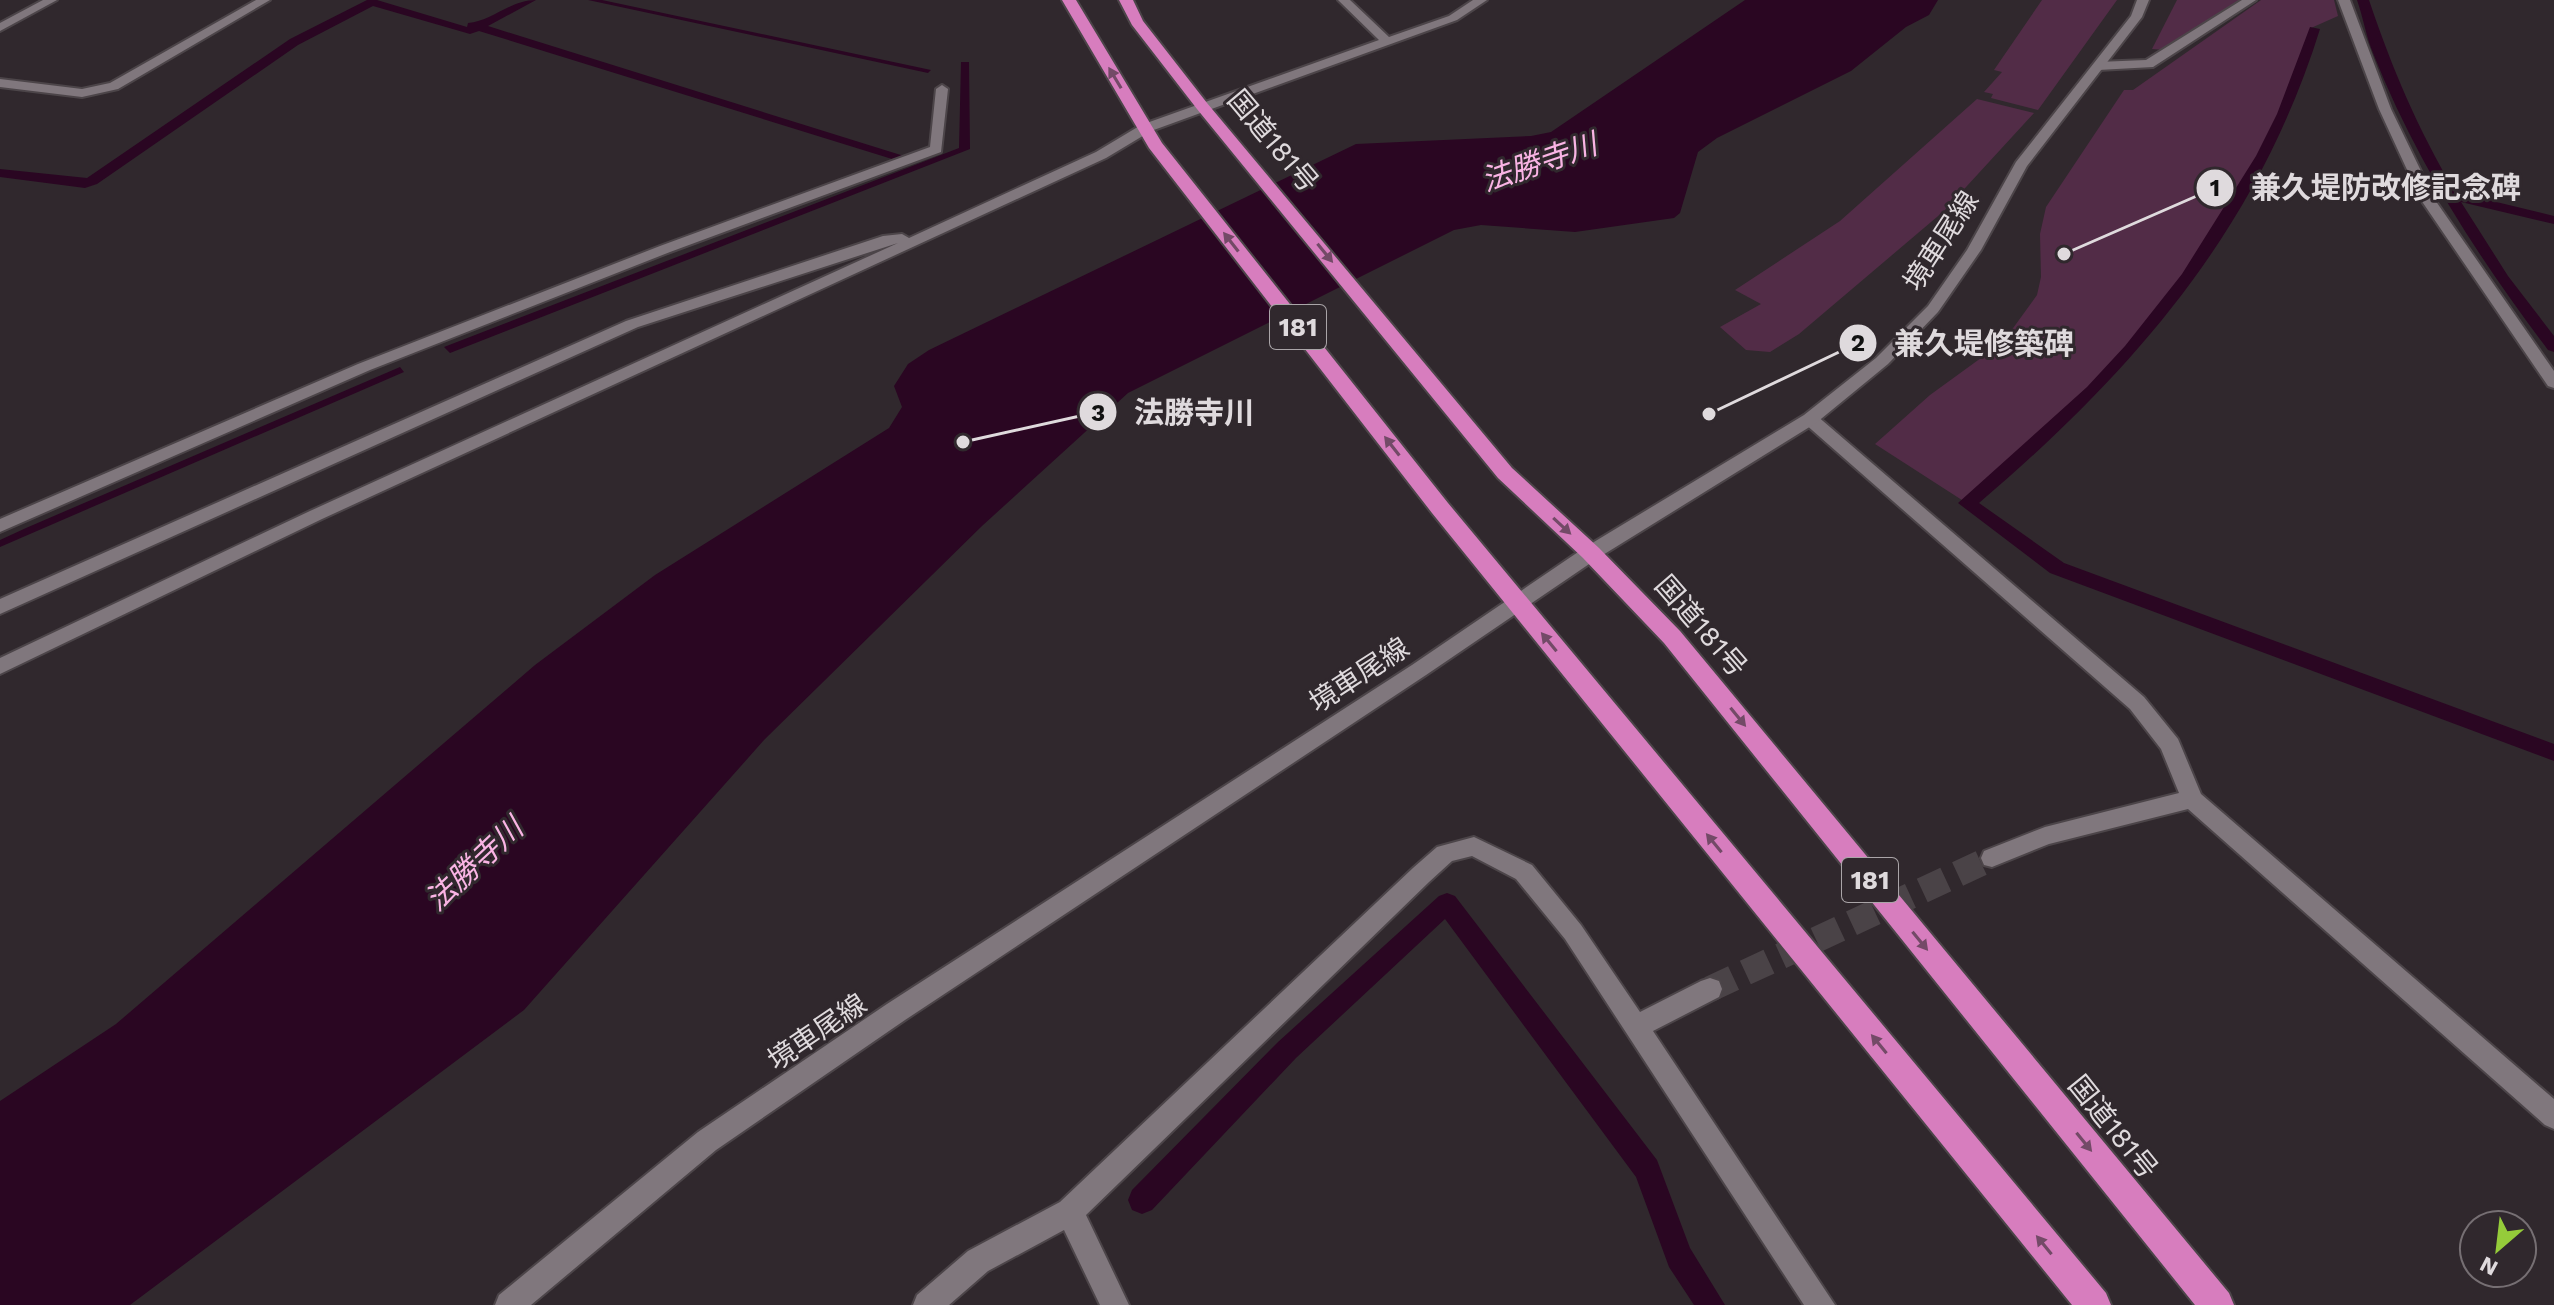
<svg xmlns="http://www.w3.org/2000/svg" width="2554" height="1305" viewBox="0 0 2554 1305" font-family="'Work Sans','Noto Sans JP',sans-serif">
	<rect width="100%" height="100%" fill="#30282d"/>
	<g fill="#522c47">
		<path d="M2042,0H2117L2038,110L1991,98L1993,94L1984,92L2002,72L1994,70Z"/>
		<path d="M2177,0H2240L2166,50L2152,49Z"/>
		<path d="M2261,0H2334L2338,16L2311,28C2281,136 2202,263 2128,347C2078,404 2020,452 1965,502L1875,444L1930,395L2003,342L2037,295L2041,277L2040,234L2046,207L2124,90H2133Z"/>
		<path d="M1977,99L2034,113L1944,211L1799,334L1770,352L1746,350L1720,327L1761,304L1735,290L1840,221Z"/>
	</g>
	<g fill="#2a0622">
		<path d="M588,0H602L931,70L928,73Z"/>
		<path d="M1745,0H1938L1929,15L1906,27L1851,71L1717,138L1698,152L1680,213L1674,218L1575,232L1481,225L1454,230L1128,393L982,526L765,739L524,1010L130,1305H0V1101L116,1024L535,665L655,575L889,428L902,407L894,386L908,364L929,350L1356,144L1531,136L1551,132Z"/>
		<path d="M961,62H969L970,149L450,353L444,347L959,148Z"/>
		<path d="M400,367L404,372L0,547V540L26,528Z"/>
	</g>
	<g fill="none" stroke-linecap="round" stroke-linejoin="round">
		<g fill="#2a0622" fill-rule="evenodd">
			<path d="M367,0H377L467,27L468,23C492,21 510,0 536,0L488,26L904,156L892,159L479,31L470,34L373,6L298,45L97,184L85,188L0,177V169L87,178L290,39Z"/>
			<path d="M2357,0H2369C2393,71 2417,127 2455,192L2554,216V224L2461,202L2508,276L2554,336V352L2548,350C2478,257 2416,162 2373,53C2366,36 2363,17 2357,0Z"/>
			<path d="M2310,27L2320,29C2258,228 2135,370 1979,503L2064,563L2554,744V761L2050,573L1958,503L2087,387L2125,346L2182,274L2256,156L2277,114Z"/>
			<path d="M1447,893L1455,896L1657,1160L1690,1248L1725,1305H1694L1669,1267L1636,1177L1445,919L1296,1058L1152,1210L1142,1214L1132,1210L1128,1200L1132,1190L1278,1042L1439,896Z"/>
		</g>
		<path stroke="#4a4347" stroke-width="26" stroke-dasharray="26 13" stroke-linecap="butt" d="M1710,989L1992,858"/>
		<g stroke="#4c4549" stroke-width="4">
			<g id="street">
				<path d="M43,0H57L0,31V23Z"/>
				<path d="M256,0H270L118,89L82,97L0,87V79L82,89L110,83Z"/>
				<path d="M1338,0H1350L1389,37L1449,16L1473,0H1487L1457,20L1151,131L1106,158L322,519L0,674V658L310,511L898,243L638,327L0,614V599L626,321L883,236L902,234L909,238L1096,152L1141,125L1379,40Z"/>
				<path d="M2242,0H2256L2153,67L2098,70L2092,66L2098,62L2146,60Z"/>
				<path d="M2338,0H2350L2391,109L2435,200L2554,371V388L2548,386L2421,200L2379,109Z"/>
				<path d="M942,85L948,89L941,152L670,252L370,370L0,532V519L358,364L660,246L930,147L936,89Z"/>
				<path d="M1810,414L1816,415L2144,697L2178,739L2201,794L2554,1099V1129L2545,1125L2188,809L2049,844L1992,867L1984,865L1981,858L1984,851L2045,827L2179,793L2161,749L2130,709L1804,423L1802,419Z"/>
				<path d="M1474,837L1532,865L1581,925L1640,1012L1701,981L1710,978L1719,981L1722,989L1719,997L1653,1031L1835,1305H1804L1565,939L1516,879L1472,856L1452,861L1429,882L1086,1215L1129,1305H1100L1064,1230L988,1271L949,1305H913L917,1295L968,1251L1060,1202L1413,868L1437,847Z"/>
			</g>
		</g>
		<g stroke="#4c4549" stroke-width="4">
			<path id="secondary" d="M2137,0H2149L2142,17L2027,166L1981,250L1938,312L1888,364L1816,423L1598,558L1426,675L905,1020L716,1150L531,1305H495L499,1295L698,1132L887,1004L1412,665L1584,548L1804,415L1876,358L1928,306L1967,250L2016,162L2131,16Z"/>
		</g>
		<g stroke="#4c4549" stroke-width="4">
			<g id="highway">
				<path d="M1062,0H1076L1162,143L1448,503L2106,1293L2111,1305H2072L1432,513L1149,148Z"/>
				<path d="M1119,0H1133L1143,21L1207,103L1512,468L1599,548L1680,631L2229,1293L2234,1305H2195L1664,643L1583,558L1498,478L1197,109L1132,25Z"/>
			</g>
		</g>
		<use href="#street" fill="#80777d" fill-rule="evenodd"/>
		<use href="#secondary" fill="#80777d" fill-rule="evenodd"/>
		<use href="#highway" fill="#d77dbe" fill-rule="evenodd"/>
	</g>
	<defs><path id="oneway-solid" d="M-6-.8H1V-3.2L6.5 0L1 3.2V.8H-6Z" transform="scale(2)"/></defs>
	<g fill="#734a67">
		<use href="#oneway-solid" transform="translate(1115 78) rotate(-121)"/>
		<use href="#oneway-solid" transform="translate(1231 242) rotate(-128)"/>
		<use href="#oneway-solid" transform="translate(1325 253) rotate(51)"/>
		<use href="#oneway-solid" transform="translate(1392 446) rotate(-128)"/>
		<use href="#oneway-solid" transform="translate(1562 526) rotate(43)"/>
		<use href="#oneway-solid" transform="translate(1549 642) rotate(-129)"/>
		<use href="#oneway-solid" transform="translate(1738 717) rotate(51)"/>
		<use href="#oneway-solid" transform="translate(1714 843) rotate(-129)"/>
		<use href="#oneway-solid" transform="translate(1920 941) rotate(51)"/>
		<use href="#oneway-solid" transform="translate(1879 1044) rotate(-129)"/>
		<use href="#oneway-solid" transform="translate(2084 1142) rotate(51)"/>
		<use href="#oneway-solid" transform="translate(2044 1245) rotate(-129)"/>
	</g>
	<g text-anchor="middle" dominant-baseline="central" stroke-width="6" stroke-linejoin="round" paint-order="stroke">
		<g fill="#30282d" stroke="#aaa5a8" stroke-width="2">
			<rect x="1270" y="305" width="56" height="44" rx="6"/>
			<rect x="1842" y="858" width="56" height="44" rx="6"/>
		</g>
		<g font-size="26" font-weight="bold" fill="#dfdadd">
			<text x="1298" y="327">181</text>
			<text x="1870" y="880">181</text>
		</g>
		<g font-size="28" fill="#dfdadd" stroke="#30282d">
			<text transform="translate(1273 141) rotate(50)">国道181号</text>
			<text transform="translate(1941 241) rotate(-57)">境車尾線</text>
			<text transform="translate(1701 626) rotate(49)">国道181号</text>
			<text transform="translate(1359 675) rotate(-33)">境車尾線</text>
			<text transform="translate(817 1032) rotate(-34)">境車尾線</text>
			<text transform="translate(2113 1127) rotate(51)">国道181号</text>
		</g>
		<g font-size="30" font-style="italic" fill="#f9b4e4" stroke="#30282d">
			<text transform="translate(1539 162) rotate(-19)">法勝寺川</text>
			<text transform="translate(474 864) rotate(-43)">法勝寺川</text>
		</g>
	</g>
	<path fill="none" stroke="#dfdadd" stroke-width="3" d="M2064 254L2215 188M1709 414L1858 343M963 442L1098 412"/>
	<g fill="#dfdadd" stroke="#30282d" stroke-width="3">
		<circle cx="2064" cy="254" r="8"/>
		<circle cx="1709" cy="414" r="8"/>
		<circle cx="963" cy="442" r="8"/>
		<circle cx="2215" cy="188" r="20"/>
		<circle cx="1858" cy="343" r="20"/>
		<circle cx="1098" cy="412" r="20"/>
	</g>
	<g font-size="24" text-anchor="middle" font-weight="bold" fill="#111">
		<text x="2215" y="196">1</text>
		<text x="1858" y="351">2</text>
		<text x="1098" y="421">3</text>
	</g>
	<g font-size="30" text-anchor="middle" font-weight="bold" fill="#dfdadd" stroke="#30282d" stroke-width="6" stroke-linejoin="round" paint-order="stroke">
		<text x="2386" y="198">兼久堤防改修記念碑</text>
		<text x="1984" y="354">兼久堤修築碑</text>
		<text x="1194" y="423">法勝寺川</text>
	</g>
	<g transform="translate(2498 1249) rotate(208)"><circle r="38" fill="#30282d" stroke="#766f73" stroke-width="2"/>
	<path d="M0-6L14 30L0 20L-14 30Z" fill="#95cc3a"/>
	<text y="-12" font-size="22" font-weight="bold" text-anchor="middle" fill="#dfdadd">N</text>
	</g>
</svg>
